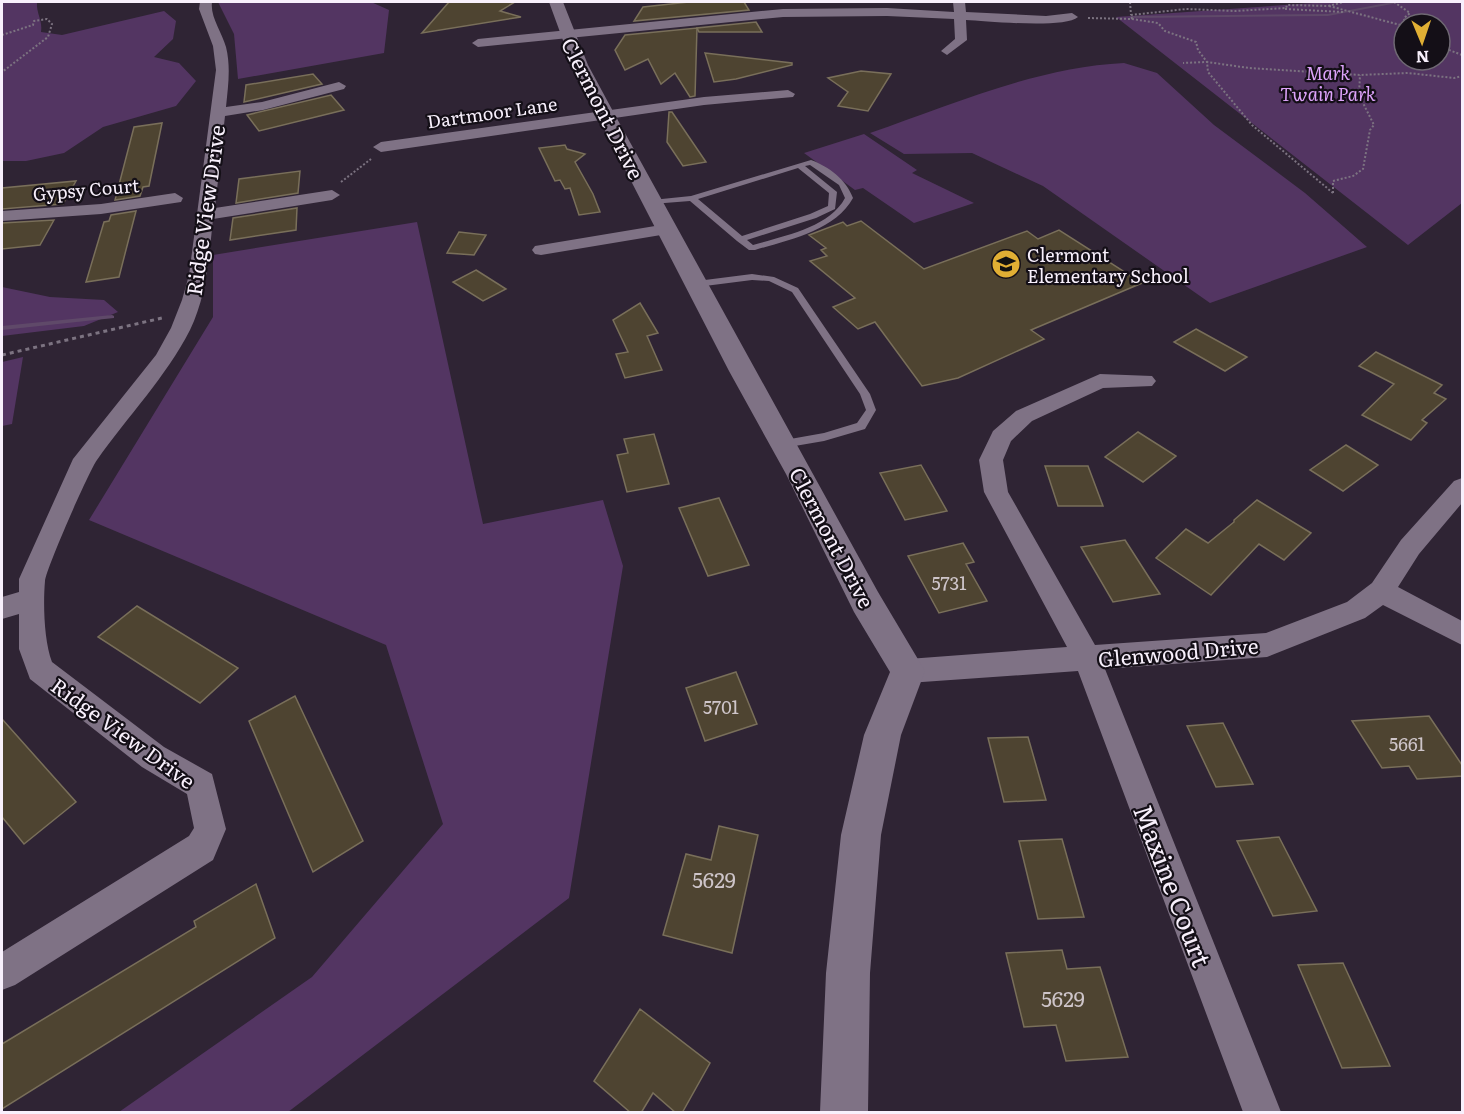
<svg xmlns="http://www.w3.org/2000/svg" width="1464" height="1114" viewBox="0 0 1464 1114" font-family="Literata,serif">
	<rect width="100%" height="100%" fill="#2f2434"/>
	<g fill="#533562" fill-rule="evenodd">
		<path d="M2,2H37C36,13 43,21 41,32L62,35L164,11L176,21L173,39L154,57L179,63L196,81L176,106L103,127L64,153L26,161H2Z"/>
		<path d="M218,2H371L389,10L384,53L238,79L234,34Z"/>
		<path d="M1328,2H1462V203L1408,245L1116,17ZM1404,24H1440V60H1404Z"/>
		<path d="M1124,63L1157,73L1214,125L1305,193L1367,247L1210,303L1043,186L972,153L904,154L870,133C951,105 1037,67 1124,63Z"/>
		<path d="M864,134L917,170L912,173L974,203L914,223L863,188L855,190L804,153Z"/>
		<path d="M417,222L483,524L603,500L623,566L569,898L288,1112H119L312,977L443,824L386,645L89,520L213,317V255Z"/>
		<path d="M2,287L50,297L104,300L118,312L84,326L2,336Z"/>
		<path d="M23,357L12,424L2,426V362Z"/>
	</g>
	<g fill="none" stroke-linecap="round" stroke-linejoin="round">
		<g fill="#5f4969" fill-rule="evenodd">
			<path d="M1392,2H1403L1328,16L1132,18L1130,17L1132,16L1328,14Z"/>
			<path d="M112,315L114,316V318L2,330V326Z"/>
		</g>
	</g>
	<g fill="#4e4431" stroke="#796f5a" stroke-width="1.5">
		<path d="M449,2H515L500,11L521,17L422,33Z"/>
		<path d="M689,2H744L749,10L634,21L643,7Z"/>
		<path d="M756,22L762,32H699L697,28Z"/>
		<path d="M697,28L695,96L690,97L675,73L661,84L648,59L625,70L615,50L625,35Z"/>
		<path d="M705,53L792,63V65L736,79L714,82Z"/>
		<path d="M861,71L891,74L868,111L838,106L848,92L828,78Z"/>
		<path d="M313,74L322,84L244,102L246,85Z"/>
		<path d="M331,95L344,110L259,131L247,115Z"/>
		<path d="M669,112H672L706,162L683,166L667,142Z"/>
		<path d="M162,123L149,186L143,187L140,196L115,200L134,127Z"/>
		<path d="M565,145L567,149L585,154L575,162L593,194L600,212L579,215L570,188L565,189L560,180L555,181L539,148Z"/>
		<path d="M300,171L298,193L236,203L239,179Z"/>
		<path d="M76,181L63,204L2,209V188Z"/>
		<path d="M297,208L296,230L230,240L233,218Z"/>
		<path d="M136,211L119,277L86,282L104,222L109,221L111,215Z"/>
		<path d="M54,220L40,245L2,249V223Z"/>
		<path d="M861,221L924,269L1027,231L1038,239L1059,230L1142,283L1031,330L1044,339L958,378L922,386L875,322L858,329L833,307L855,298L810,261L827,256L821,250L826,248L809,235L843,222L847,226Z"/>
		<path d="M459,232L486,235L474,255L447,253Z"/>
		<path d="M476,270L506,289L483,301L453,282Z"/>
		<path d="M640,303L658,333L647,336L662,370L625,378L616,354L628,352L613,320Z"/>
		<path d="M1196,329L1247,357L1225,371L1174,342Z"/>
		<path d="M1376,352L1442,385L1434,393L1446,399L1422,420L1427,423L1411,440L1362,415L1394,384L1359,366Z"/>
		<path d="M1138,432L1176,456L1143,482L1105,457Z"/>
		<path d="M654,434L669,484L627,492L617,455L628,453L624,439Z"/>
		<path d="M1346,445L1378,465L1343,491L1310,470Z"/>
		<path d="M921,465L947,511L905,520L880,473Z"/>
		<path d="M1045,466H1088L1103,506H1058Z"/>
		<path d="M719,498L749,565L708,576L679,508Z"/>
		<path d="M1257,500L1311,533L1284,560L1259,544L1211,595L1156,558L1186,529L1208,543L1234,522V520Z"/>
		<path d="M1125,540L1150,579L1160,594L1113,602L1081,547Z"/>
		<path d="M963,543L974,562L966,564L987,601L939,613L908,556Z"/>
		<path d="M137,606L238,668L200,703L98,637Z"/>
		<path d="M736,672L757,724L705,741L686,688Z"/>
		<path d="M295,696L363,841L313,872L249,721Z"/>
		<path d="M1429,716L1462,765V776L1417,779L1409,766L1382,768L1352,721Z"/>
		<path d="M2,719L76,802L24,844L2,817Z"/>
		<path d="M1223,723L1253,784L1216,787L1187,726Z"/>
		<path d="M1028,737L1046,800L1004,802L988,738Z"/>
		<path d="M719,826L758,835L732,953L663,935L686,854L711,860Z"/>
		<path d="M1279,837L1317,911L1273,916L1237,841Z"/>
		<path d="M1062,839L1084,917L1038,919L1019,841Z"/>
		<path d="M256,884L275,938L2,1109V1044L196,927L194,921Z"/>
		<path d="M1062,950L1067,969L1100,967L1128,1057L1066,1061L1056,1025L1024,1027L1006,953Z"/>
		<path d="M1343,963L1390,1066L1342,1068L1298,965Z"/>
		<path d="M640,1009L710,1063L682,1113H676L653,1093L641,1113H631L594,1081Z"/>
	</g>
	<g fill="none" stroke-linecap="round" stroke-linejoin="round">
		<g stroke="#7c7381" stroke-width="2" stroke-dasharray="2 2" stroke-linecap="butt">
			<path d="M1130,2L1131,15"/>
			<path d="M1394,2L1410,13L1404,18L1405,24"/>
			<path d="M1329,6L1404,26"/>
			<path d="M1285,9L1343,12"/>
			<path d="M1088,18L1132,19L1131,15L1186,9L1235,11L1286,8L1287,5L1328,6L1344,2"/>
			<path d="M1132,19L1158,23L1165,31L1196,42L1198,50L1207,62L1183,63"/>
			<path d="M2,35L33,25L34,21L47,19L52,24L48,37L2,72"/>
			<path d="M1440,38L1447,42L1444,48L1462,55"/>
			<path d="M341,182L371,159"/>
			<path d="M1333,193L1252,125L1208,72L1207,62L1249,68L1360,75L1408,73L1454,78L1462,76"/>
			<path d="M1333,193V181L1353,176L1363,169L1370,130L1374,125L1359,95L1360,75"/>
		</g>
		<path stroke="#7c7381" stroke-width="3" stroke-dasharray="4 4" stroke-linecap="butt" d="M2,355L162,318"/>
		<g fill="#7f7285" fill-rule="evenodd">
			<path d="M811,160C829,167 846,179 853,198C835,231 788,240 755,250H749L737,241L690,201L652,204L648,202L652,200L691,196ZM810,165L839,185L845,198C829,228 783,236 753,245L747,240L816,218L835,209L837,192L805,166ZM798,168L829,193L828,206L810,214L742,236L698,199Z"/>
			<path d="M752,274L774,277L798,288L870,394L876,410L865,429L824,441L783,448L779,447L778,444L779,441L824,433L857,423L866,410L860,394L792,292L769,281L752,280L697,287L693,284L697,281Z"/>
		</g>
		<g fill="#7f7285" fill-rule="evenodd">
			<path d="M200,2H212C210,17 222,32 226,47C231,67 228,87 226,107L262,102L339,82L346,86L344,89L263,110L225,116L215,208L332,190L340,195L332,200L213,219C209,256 207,295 190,330C166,377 128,416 97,460C89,471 46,569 45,581C43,604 44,641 52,662L164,747L212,774L226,829L213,860L15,985L2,990V952L189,836L194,828L187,794L142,767L30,679L19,649V614L2,619V597L19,592V579L73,459L156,355L171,328L182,300L189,275L216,70L213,46L199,9Z"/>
			<path d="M953,2H965L966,12L1046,16L1072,13L1078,17C1064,29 987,21 966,20L967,40L947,55L941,51L955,39L954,19L887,16L783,17L478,47L472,43L478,39L783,9L887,8L954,12Z"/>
			<path d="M788,90L795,94L793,97L704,105L381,152L373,147L381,142L704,97Z"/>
			<path d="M175,193L183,198L181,202L101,214L2,221V211L101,204Z"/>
			<path d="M667,224L673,225L676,229L673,233L541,255L535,254L532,250L535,246Z"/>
			<path d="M1100,374L1152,376L1156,381L1152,386L1103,388L1032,421L1011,441L1003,460L1008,492L1095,645L1266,633L1347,602L1372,583L1401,540L1454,481L1462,478V503L1419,554L1398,587L1462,621V645L1383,605L1365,618L1267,657L1105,669L1281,1112H1243L1078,671L908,683L898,680L894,671L898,662L908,659L1067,647L984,492L979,460L993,431L1016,411Z"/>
		</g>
		<path fill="#7f7285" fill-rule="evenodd" d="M549,2H563L588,65L615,115L878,592L925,671L901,735L881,835L870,973L868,1112H820L826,973L841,835L864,735L890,672L854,612L786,474L729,371L597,115L572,65Z"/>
	</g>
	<defs>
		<g id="school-disc" transform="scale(1.5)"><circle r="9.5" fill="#e1af34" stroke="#140f17"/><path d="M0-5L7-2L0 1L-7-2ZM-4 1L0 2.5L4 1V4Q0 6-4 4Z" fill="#111"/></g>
	</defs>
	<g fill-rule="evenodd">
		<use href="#school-disc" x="1006" y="264"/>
	</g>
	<g text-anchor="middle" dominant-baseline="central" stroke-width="4.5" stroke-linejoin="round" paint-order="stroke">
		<g font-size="18" font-style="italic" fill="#dda3fa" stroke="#140f17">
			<text x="1328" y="72">Mark<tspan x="1328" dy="21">Twain Park</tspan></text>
		</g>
		<g font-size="18" fill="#f8f0fc" stroke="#140f17">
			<text transform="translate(492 112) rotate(-8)">Dartmoor Lane</text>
			<text transform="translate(86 189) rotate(-5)">Gypsy Court</text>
		</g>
		<g font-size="18" fill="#f8f0fc" stroke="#140f17" text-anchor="start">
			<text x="1027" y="254">Clermont<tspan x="1027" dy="21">Elementary School</tspan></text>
		</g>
		<g font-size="18" fill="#cec5c9">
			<text x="949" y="582">5731</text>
			<text x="721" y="706">5701</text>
			<text x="1407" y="743">5661</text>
		</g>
		<g font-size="21" fill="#f8f0fc" stroke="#140f17">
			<text transform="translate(604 108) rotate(63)">Clermont Drive</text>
			<text transform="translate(204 210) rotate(-82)">Ridge View Drive</text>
			<text transform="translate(833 537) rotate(62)">Clermont Drive</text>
			<text transform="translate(1178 651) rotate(-5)">Glenwood Drive</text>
			<text transform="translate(124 732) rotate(36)">Ridge View Drive</text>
		</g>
		<g font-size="21" fill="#cec5c9">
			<text x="714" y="878">5629</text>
			<text x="1063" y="997">5629</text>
		</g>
		<g font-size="26" fill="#f8f0fc" stroke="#140f17">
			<text transform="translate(1174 885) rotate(69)">Maxine Court</text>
		</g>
	</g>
	<rect width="1464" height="1114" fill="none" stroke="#f8f0fc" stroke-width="6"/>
	<g transform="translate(1422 42) rotate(178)"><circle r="28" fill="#140f17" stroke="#6f6973" stroke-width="1.5"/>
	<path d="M0-4.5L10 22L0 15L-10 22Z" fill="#e1af34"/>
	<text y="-9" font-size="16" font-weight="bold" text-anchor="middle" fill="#f8f0fc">N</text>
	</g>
</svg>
